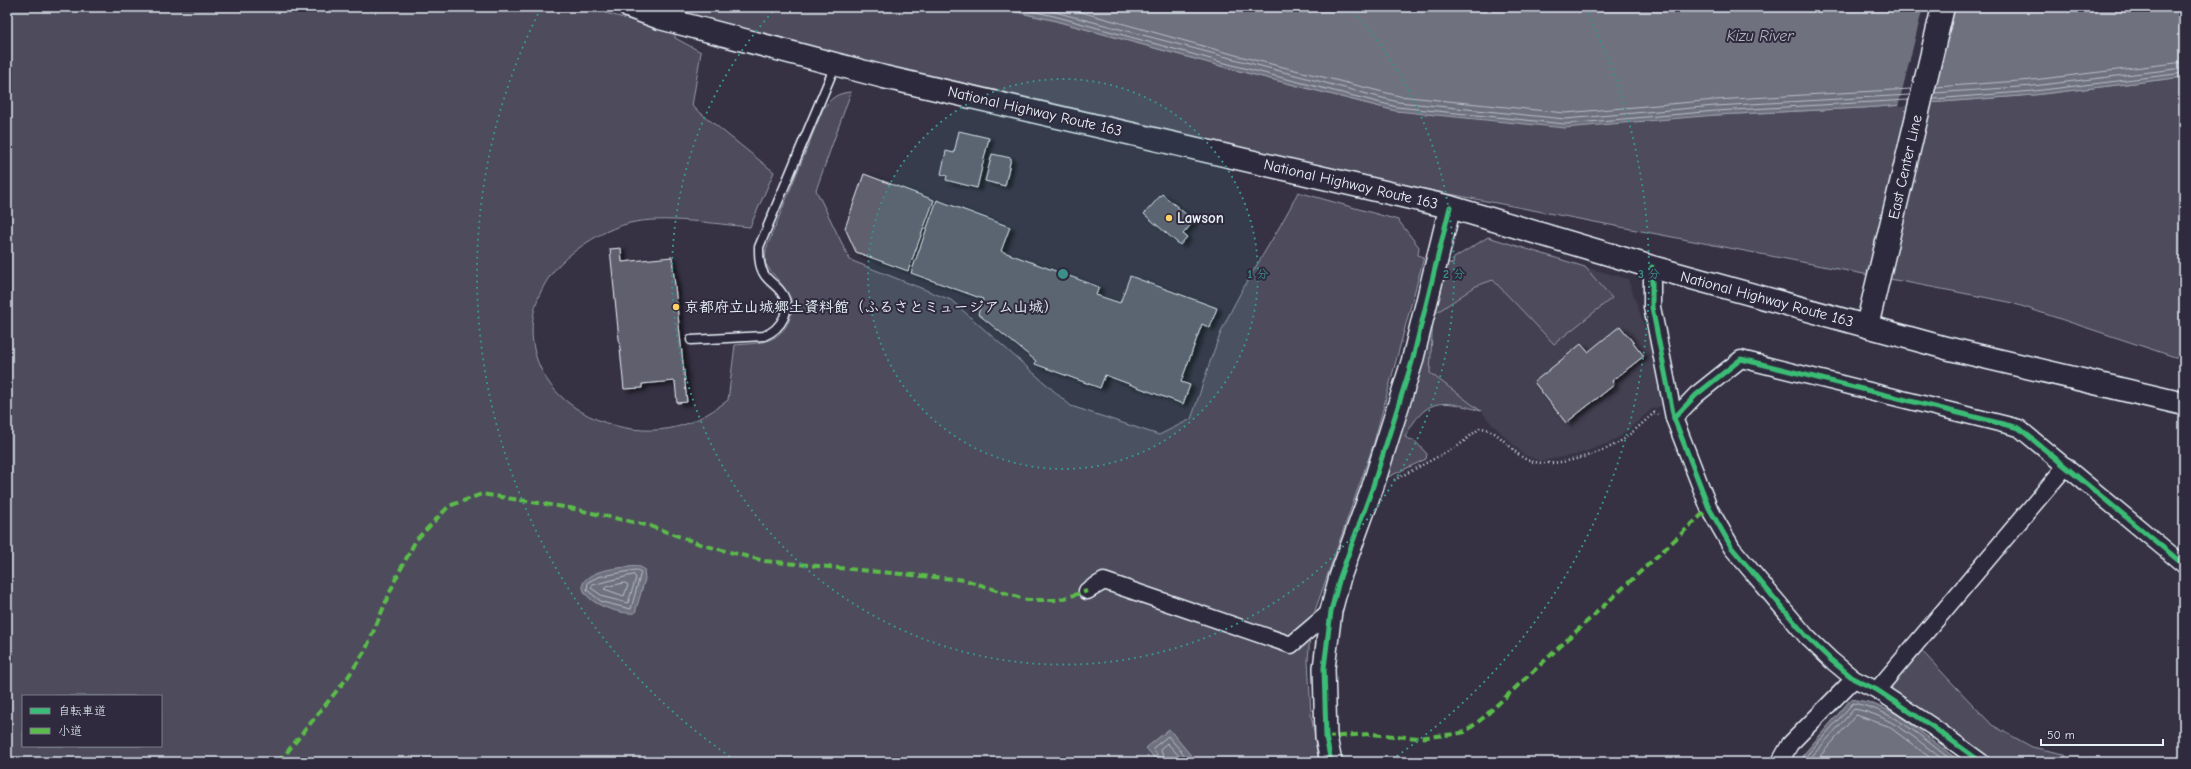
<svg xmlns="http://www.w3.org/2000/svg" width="2191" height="769" viewBox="0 0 2191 769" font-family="'Comic Neue','Klee One',sans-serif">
	<defs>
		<filter id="shadow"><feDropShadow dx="4.5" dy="2.5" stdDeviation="2" flood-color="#0009"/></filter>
	</defs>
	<rect width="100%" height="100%" fill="#363244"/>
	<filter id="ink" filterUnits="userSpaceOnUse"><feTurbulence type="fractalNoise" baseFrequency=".025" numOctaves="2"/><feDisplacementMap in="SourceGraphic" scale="8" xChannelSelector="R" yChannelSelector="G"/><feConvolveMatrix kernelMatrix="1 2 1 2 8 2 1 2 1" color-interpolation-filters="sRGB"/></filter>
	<g filter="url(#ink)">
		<path fill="#433f51" d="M1585,267L1628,279L1657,362L1664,405L1652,409L1621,436L1606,444L1576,455L1540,461L1524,455L1491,423L1481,411L1430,373L1433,315L1476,286L1493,280L1612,298Z"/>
		<g fill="#4d4b5c" stroke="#9a9eaa" fill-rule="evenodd">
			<path d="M7,7H584L675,32V38L701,52L692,106L774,172L750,227C714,224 664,215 630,223C607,229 589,240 571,254C529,287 518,345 553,388C583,424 643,440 686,424C702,418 715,410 728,400L735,345C745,344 758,344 769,340C788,333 798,310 787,292C781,282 771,273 765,263L766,249L823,109C831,98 837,93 851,92L816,190L850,260L951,300L1071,406L1159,435L1191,419C1203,386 1212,350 1227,319C1248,275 1277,236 1298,192L1398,220L1419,247L1418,255L1424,257L1373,446L1311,622L1308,661L1311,714L1319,762H7ZM23,696H161V746H23Z"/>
			<path d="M661,7H994L1052,20L1235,70L1396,111L1716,115L1863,108L2034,95L2184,77V360L2009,302L1372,179L828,52Z"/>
			<path d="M1488,237L1585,267L1612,298L1554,344L1493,280L1476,286L1433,315L1430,373L1481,411C1441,399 1426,397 1405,437L1416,442L1427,454L1426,459L1384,479L1447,262L1453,264L1454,258Z"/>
			<path d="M1920,649L1992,725L2032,747L2064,754L2070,762H1992L1896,696L1890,684Z"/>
		</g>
		<g fill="#70717f" stroke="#a0a4af">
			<path d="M994,7H2184V77L2034,95L1863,108L1716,115L1565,128L1396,111L1235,70L1052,20Z"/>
			<path d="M638,566L644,569L645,579L635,613C620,615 579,602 583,583C592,568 622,568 638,566Z"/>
			<path d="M1851,699L1868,702L1896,713L1961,762H1797Z"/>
			<path d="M1169,729L1193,758L1188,762H1158L1146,748Z"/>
		</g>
		<path fill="#363244" d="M1923,7H1955L1933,105L1898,107Z"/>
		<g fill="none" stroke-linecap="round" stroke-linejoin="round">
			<g stroke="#b8bec8" stroke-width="1">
				<path d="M1013,7L1054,16L1236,66L1397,107L1565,124L1716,111L1908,100"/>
				<path d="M1036,7L1398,102L1565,119L1715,106L1910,95"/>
				<path d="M1063,7L1239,56L1399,96L1565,113L1715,100L1911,89"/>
				<path d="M1936,87L2033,80L2184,62"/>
				<path d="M1935,93L2033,86L2184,68"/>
				<path d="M1934,99L2034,91L2184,73"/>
				<path d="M637,570L641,572L631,609L602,602L587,590L588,582L598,577Z"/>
				<path d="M634,575L636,578L628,603L604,597L591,588L593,585Z"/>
				<path d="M625,583L628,585L624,596L604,589L606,587Z"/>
				<path d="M1161,762L1153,748L1168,736L1186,757V762"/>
				<path d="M1166,762L1160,749L1167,743L1181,758V762"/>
				<path d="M1801,762L1853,703C1895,711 1921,737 1954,762"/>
				<path d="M1807,762L1854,709C1891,715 1917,740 1946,762"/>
				<path d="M1815,762L1856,715L1888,726L1936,762"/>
			</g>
		</g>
		<g fill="#605e6e" stroke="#e8f1f8" filter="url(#shadow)">
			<path d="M959,131L989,138L977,188L946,180L947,176L941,174L946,151L954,153Z"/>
			<path d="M992,154L1011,158L1005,186L985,181Z"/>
			<path d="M864,174L934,200L908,271L856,252L845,228Z"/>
			<path d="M1162,194L1194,221L1183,234L1187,237L1180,245L1144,214Z"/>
			<path d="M937,200L1010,227L1001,251L1099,287L1096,295L1120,303L1130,276L1217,308L1210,328L1202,324L1181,382L1190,385L1183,404L1105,375L1100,388L1035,364L1036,361L978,314L983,299L911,273Z"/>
			<path d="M621,248L622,262L672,257L687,402L677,403L675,381L642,384V388L624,389L610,249Z"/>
			<path d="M1620,326L1644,356L1612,381L1614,385L1566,423L1534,382L1581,344L1588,352Z"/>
		</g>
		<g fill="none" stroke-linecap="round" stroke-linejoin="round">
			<g stroke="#e8f1f8" stroke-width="11">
				<path id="service" d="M691,340L764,336C781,329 794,309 781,292C776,285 768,281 764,274C759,266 759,256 759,247L835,66"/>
			</g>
			<g stroke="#e8f1f8" stroke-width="19">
				<g id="minor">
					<path d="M1652,267V307L1674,418L1709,508L1732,548L1807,637L1831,660L1854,679L1877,690L1933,727L1981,762"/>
					<path d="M1674,418L1696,395L1741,359L2019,428L2184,565"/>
					<path d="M1087,591L1104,581L1291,645L1331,611"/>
					<path d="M1877,690L2066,466"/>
					<path d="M1780,762L1790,744L1854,679"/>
				</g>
			</g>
			<g stroke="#e8f1f8" stroke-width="24">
				<path id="tertiary" d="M1331,762L1326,737L1324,668L1331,611L1340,577L1372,489L1412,362L1450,207"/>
			</g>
			<g stroke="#e8f1f8" stroke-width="25">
				<g id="trunk">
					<path d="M630,7L660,18L884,77L1450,207L1652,267L1946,348L2184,404"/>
					<path d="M1867,326L1943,7"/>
				</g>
			</g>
			<path stroke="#e8f1f8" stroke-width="2.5" stroke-dasharray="1 3" stroke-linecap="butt" d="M1394,480L1458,446L1480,428C1497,429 1508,447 1522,457C1544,473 1603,454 1624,439C1634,431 1644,422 1654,413L1658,414"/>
			<use href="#service" stroke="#2f2a3d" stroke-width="8"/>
			<use href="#minor" stroke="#2f2a3d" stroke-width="16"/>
			<use href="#tertiary" stroke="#2f2a3d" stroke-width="21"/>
			<use href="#trunk" stroke="#2f2a3d" stroke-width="22"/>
			<g stroke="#5cbc4b" stroke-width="4" stroke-dasharray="8 4" stroke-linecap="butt">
				<path d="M1326,737L1370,734L1418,738L1456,734L1465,732L1483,718L1709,508"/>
				<path d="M279,762L348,677L366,649L396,578L416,540L449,506L482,494L570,508L650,526L703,545L765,561L965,580L1027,600H1058L1087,591"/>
			</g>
			<g stroke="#2f2a3d" stroke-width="8">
				<g id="cycleway">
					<path d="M1652,267V307L1674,418L1709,508L1732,548L1807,637L1831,660L1854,679L1877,690L1933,727L1981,762"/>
					<path d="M1674,418L1696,395L1741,359L2019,428L2184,565"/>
					<path d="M1331,762L1326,737L1324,668L1331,611L1340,577L1372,489L1412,362L1450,207"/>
				</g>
			</g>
			<use href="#cycleway" stroke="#3abd76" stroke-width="5"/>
		</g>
	</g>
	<circle cx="1063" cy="274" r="195" fill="#3a8f8a" fill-opacity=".12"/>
	<g fill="none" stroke="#3a8f8a" stroke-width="2" stroke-dasharray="2 4">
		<circle cx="1063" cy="274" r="195"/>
		<path d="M1349 7A391 391 0 1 1 777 7"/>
		<path d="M735 760A586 586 0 0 1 541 8M1585 8A586 586 0 0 1 1391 760"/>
	</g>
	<g fill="#ffd166" stroke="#2f2a3d" stroke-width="1.5">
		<circle cx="1169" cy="218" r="4"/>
		<circle cx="676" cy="307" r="4"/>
	</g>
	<g text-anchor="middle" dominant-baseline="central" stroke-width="4" stroke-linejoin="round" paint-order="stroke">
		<g font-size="15" fill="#e8f1f8" stroke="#2f2a3d">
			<text transform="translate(1035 111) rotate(13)">National Highway Route 163</text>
			<text transform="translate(1905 167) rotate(-77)">East Center Line</text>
			<text transform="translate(1351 184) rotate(13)">National Highway Route 163</text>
			<text transform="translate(1767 299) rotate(15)">National Highway Route 163</text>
		</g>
		<g font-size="15" font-weight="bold" fill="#e8f1f8" stroke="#2f2a3d" text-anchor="start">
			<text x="1177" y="218">Lawson</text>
			<text x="684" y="307">京都府立山城郷土資料館（ふるさとミュージアム山城）</text>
		</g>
		<g font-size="16" font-style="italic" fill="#b2b7c2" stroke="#2f2a3d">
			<text x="1760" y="36">Kizu River</text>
		</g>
	</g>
	<circle cx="1063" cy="274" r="6" fill="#3a8f8a" stroke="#2f2a3d" stroke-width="2"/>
	<g font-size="12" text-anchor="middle" font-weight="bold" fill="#3a8f8a" stroke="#2f2a3d" stroke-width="4" stroke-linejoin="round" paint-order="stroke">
		<text x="1258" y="278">1 分</text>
		<text x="1454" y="278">2 分</text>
		<text x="1649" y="278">3 分</text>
	</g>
	<rect width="2191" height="769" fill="none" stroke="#2f2a3d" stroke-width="24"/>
	<rect x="12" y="12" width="2167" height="745" fill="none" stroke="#e8f1f8" stroke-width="1.5" filter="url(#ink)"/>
	<rect x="22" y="695" width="140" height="52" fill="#2f2a3d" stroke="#797a88"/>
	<rect x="30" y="708" width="20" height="6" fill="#3abd76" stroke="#797a88"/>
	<text x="58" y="715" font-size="12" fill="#e8f1f8">自転車道</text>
	<rect x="30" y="728" width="20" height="6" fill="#5cbc4b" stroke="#797a88"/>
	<text x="58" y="735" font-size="12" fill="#e8f1f8">小道</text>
	<path d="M2041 739v6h122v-6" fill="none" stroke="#e8f1f8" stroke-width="2"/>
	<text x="2047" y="739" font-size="12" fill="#e8f1f8" stroke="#2f2a3d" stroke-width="3" paint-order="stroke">50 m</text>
</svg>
